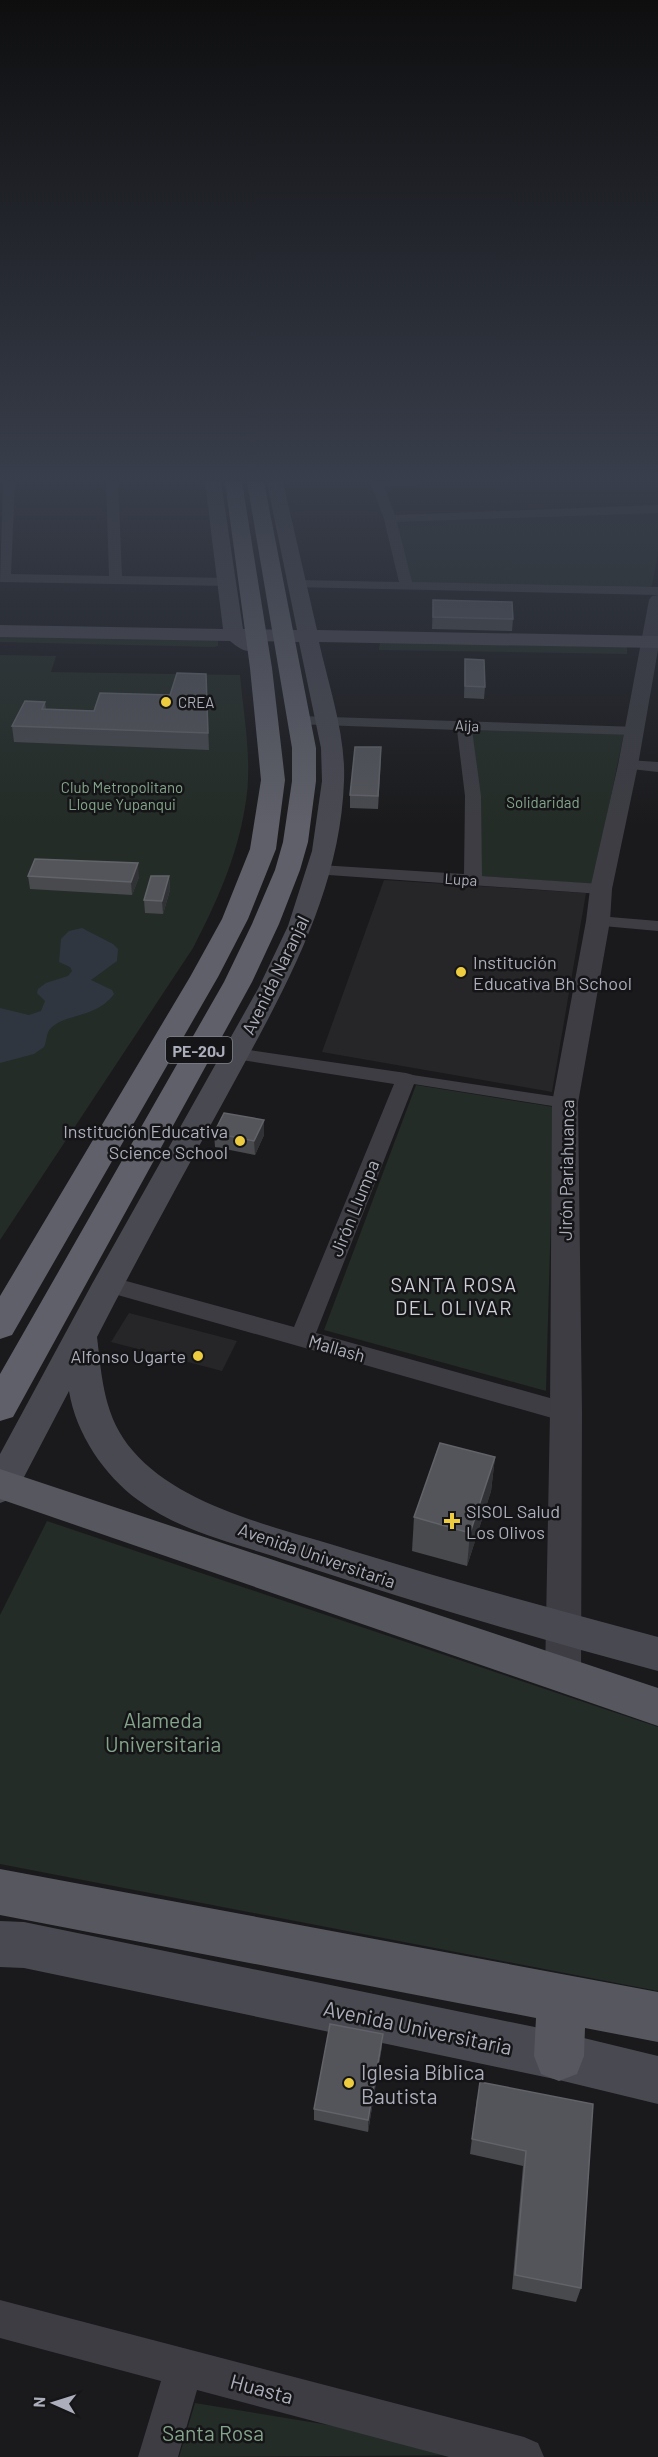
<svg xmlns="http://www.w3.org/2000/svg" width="658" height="2457" viewBox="0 0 658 2457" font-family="Barlow,sans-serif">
	<rect width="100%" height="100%" fill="#1a1a1c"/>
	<g fill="#262629">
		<path d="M384,880L586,893L552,1092L322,1052Z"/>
		<path d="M129,1313L237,1341L222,1371L111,1342Z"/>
	</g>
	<g fill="#232c26">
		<path d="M658,512V553L652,586L647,588L411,583L393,522Z"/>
		<path d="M0,634L218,639V646L214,647L0,642Z"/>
		<path d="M380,642L627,647V654L379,650Z"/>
		<path d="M0,655L56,656L51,672L240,675C244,717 253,765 245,807C237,857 216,904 193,948L0,1240Z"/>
		<path d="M472,730L624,733L593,884L479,876Z"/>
		<path d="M416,1085L554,1107L546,1391L324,1330Z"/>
		<path d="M47,1521L658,1727V1991L0,1864V1615Z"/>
		<path d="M195,2403L511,2455L179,2457Z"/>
	</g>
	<path fill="#303640" d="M82,928L113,944L118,949L117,961L91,980L112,990L114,994C96,1019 64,1013 50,1029C46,1034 47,1041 44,1047L34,1054L0,1063V1008L29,1015L41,1011L45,1001L37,993L38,989L46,983L68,976L72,971L70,967L59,962L61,939L69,931Z"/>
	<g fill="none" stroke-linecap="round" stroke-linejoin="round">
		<path fill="#3d3d43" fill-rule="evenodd" d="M406,1074L565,1098L573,1103L565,1108L401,1082L399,1079L401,1076Z"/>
		<g fill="#3d3d43" fill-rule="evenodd">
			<path d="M3,482H15L11,574L109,576L106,482H118L122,576L227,578L234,582L227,586L0,582Z"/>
			<path d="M370,482H422L416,486H384L395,515L658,505V513L397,522L412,582L658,587V595L292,587L290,584L292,581L297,580L399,582L384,519Z"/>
			<path d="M299,716L639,727L642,730L634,735L472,730L481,796L482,876L601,884L607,885L610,889L607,893L601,894L314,874L311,870L314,866L320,865L464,874L465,796L457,730L294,724L291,721L294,718Z"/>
			<path d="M628,760L658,762V772L622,768L620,765L622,762Z"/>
			<path d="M598,916L658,921V931L592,925L589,921L592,917Z"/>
			<path d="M236,1048L406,1073L413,1075L416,1079L316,1333L575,1405L579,1412L575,1419L566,1422L100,1290L96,1284L100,1278L108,1276L294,1327L394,1084L229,1058L226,1054L229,1050Z"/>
			<path d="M0,2300L524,2437L538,2443L544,2457H449L197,2390L178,2457H138L161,2381L0,2338Z"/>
		</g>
		<path fill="#3d3d43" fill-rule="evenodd" d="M658,595V650L638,765L612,889L610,921L578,1103L582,1412L581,1676L576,1687L563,1692L550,1687L545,1676L550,1412L552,1103L586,921L590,889L618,765L649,600L652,596Z"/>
		<g fill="#494951" fill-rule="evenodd">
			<path d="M205,482H221L243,629L297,630L267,482H283L317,630L658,636V648L319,642C329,687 346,735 344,781C340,897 280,997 226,1097C182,1177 138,1257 97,1337C102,1379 104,1418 133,1451C183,1509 282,1528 353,1551C454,1582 556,1610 658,1637V1671C534,1638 411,1601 288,1561C238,1544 181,1532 138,1500C104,1475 76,1434 69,1391L13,1498L0,1503V1454L92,1284L259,987L288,926L312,851L322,781L321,748L299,642L255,641L259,646L256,650C244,653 239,648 230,641L0,637V625L223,629Z"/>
			<path d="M0,1921L24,1922L559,2032L658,2056V2104L559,2080L24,1968L0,1967Z"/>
		</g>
		<g fill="#575760" fill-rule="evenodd">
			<path d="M0,1469L658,1688V1726L0,1499Z"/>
			<path d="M0,1869L658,1992V2042L585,2028L584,2056L577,2074L559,2081L541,2074L534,2056L536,2018L0,1915Z"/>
		</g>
		<g fill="#5f6069" fill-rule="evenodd">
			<path d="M225,482H242L272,668L285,780L276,849L248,919L218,977L12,1335L0,1339V1296L190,977L222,919L250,849L261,780L250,668Z"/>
			<path d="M247,482H264L316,748V781L308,842L300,870L279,924L252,982L13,1417L0,1421V1374L224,982L252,924L275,870L283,842L292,781V748Z"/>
		</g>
	</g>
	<g fill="#484a4e">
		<path d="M433,600L513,619L512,631L432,629Z"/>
		<path d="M465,659L485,687L484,699L464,698Z"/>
		<path d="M206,674L209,750L14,742L12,726L45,702L46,709L94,711L170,695Z"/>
		<path d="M381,759L378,809L350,808V795Z"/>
		<path d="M28,876L139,877L132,895L30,889Z"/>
		<path d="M169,876L170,890L163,914L145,913L144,900Z"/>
		<path d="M264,1120V1135L255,1155L215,1147L214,1133Z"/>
		<path d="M495,1457L491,1491L467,1566L412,1551L414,1517Z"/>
		<path d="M382,2046L368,2132L314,2120V2109Z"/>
		<path d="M477,2098L593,2104L581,2288L576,2302L512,2289L523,2166L470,2154Z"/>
	</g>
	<g fill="#313235">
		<path d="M138,863L139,877L132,895L131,882Z"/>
		<path d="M169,876L170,890L163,914L162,901Z"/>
		<path d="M264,1120V1135L255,1155L254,1141Z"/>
		<path d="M495,1457L491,1491L467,1566L470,1533Z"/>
		<path d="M383,2034L382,2046L368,2132V2120Z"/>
	</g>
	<g fill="#53555a" stroke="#616369" stroke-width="1.5">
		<path d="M433,600L512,602L513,619L433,617Z"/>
		<path d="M465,659L484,660L485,687L465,686Z"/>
		<path d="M177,673L206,674L208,733L12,726L25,701L45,702L42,709L94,711L100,693L170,695Z"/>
		<path d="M355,747H381L378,796L350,795Z"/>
		<path d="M35,859L138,863L131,882L28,876Z"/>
		<path d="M151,876H169L162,901L144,900Z"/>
		<path d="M224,1113L264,1120L254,1141L214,1133Z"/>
		<path d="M440,1443L495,1457L470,1533L414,1517Z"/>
		<path d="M330,2024L383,2034L368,2120L314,2109Z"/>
		<path d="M480,2082L593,2104L581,2288L515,2275L526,2151L472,2139Z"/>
	</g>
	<linearGradient id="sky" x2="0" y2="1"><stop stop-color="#0e0e0f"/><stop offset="0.58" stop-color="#383e4b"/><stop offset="1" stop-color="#383e4b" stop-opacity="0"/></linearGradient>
	<rect width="658" height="826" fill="url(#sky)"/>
	<g fill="#eecc3f" stroke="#151517" stroke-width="2">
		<circle cx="166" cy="702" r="6"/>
		<circle cx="461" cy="972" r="6"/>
		<circle cx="240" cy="1141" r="6"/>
		<circle cx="198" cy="1356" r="6"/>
		<path d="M449 1512h6v6h6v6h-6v6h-6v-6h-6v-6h6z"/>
		<circle cx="349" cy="2083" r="6"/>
	</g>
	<g text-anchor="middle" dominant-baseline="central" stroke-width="5" stroke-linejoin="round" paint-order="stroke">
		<g font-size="15" fill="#acafbb" stroke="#151517" text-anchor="start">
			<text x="178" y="702">CREA</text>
		</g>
		<g font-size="15" fill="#acafbb" stroke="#151517">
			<text transform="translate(467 725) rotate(2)">Aija</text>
			<text transform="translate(461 879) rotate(4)">Lupa</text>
		</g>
		<g font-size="15" fill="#84a58b" stroke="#151517">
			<text x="122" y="787">Club Metropolitano<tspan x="122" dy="17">Lloque Yupanqui</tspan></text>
			<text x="543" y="802">Solidaridad</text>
		</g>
		<rect fill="#151517" stroke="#7f818a" stroke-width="1.5" x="166" y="1037" width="66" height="26" rx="4.5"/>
		<g font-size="16" font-weight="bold" fill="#acafbb">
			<text x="199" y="1050">PE-20J</text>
		</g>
		<g font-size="18" fill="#acafbb" stroke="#151517" text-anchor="start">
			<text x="473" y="962">Institución<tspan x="473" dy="21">Educativa Bh School</tspan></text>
			<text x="228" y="1131" text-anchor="end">Institución Educativa<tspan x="228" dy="21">Science School</tspan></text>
			<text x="186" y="1356" text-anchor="end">Alfonso Ugarte</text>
			<text x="466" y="1511">SISOL Salud<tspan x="466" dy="21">Los Olivos</tspan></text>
		</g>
		<g font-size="18" fill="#acafbb" stroke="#151517">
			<text transform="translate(275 975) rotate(-64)">Avenida Naranjal</text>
			<text transform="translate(566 1170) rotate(-89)">Jirón Pariahuanca</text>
			<text transform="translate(354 1208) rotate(-68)">Jirón Llumpa</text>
			<text transform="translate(337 1348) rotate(16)">Mallash</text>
			<text transform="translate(317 1555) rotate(19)">Avenida Universitaria</text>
		</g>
		<g font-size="20" letter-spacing="1.5" fill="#cdcfd7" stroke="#151517">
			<text x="454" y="1284">SANTA ROSA<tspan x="454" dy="23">DEL OLIVAR</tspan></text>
		</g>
		<g font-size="21" fill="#84a58b" stroke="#151517">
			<text x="163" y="1719">Alameda<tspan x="163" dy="24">Universitaria</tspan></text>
			<text x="213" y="2432">Santa Rosa</text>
		</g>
		<g font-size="21" fill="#acafbb" stroke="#151517">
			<text transform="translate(418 2027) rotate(12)">Avenida Universitaria</text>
			<text transform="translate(262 2388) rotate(15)">Huasta</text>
		</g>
		<g font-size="21" fill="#acafbb" stroke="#151517" text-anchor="start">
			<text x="361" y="2071">Iglesia Bíblica<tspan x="361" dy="24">Bautista</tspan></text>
		</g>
	</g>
	<g transform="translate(54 2403) rotate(273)" stroke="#151517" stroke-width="4.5" paint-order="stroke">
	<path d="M0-4.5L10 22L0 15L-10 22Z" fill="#acafbb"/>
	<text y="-9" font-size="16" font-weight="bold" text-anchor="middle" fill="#acafbb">N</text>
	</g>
</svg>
